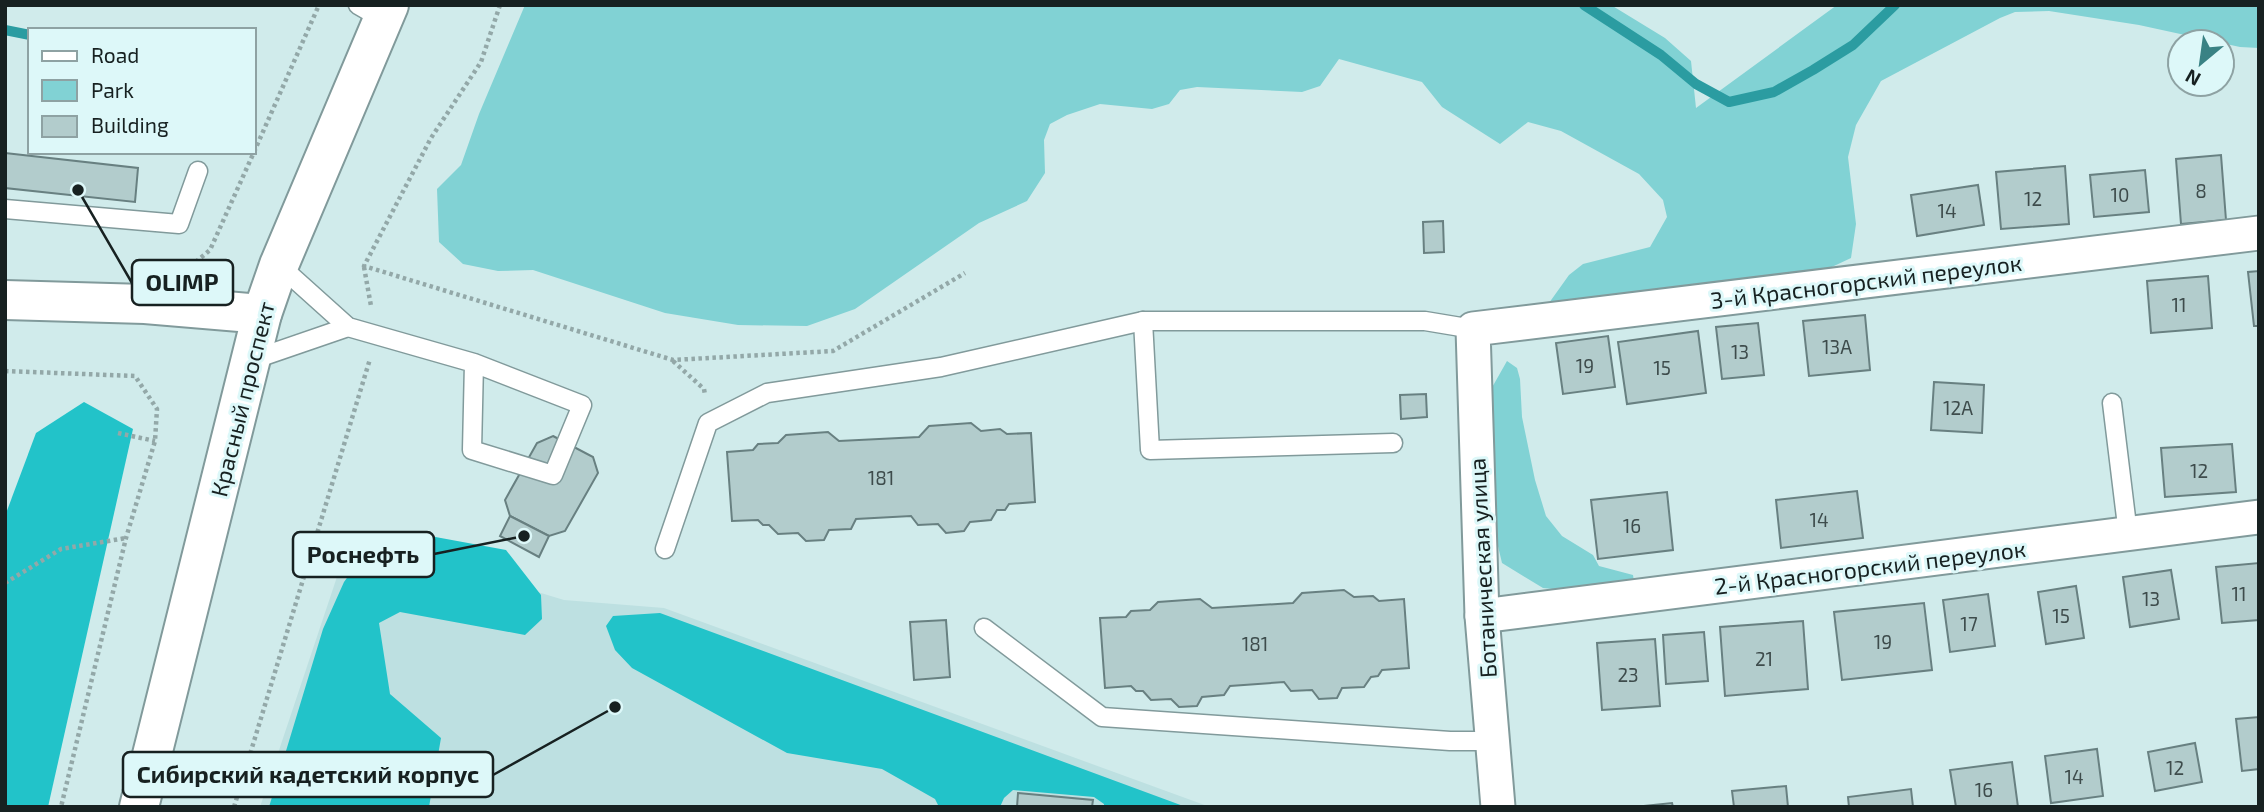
<svg xmlns="http://www.w3.org/2000/svg" width="2264" height="812" viewBox="0 0 2264 812" font-family="'Exo 2',sans-serif">
	<rect width="100%" height="100%" fill="#d0ebeb"/>
	<path fill="#bde0e1" d="M351,535L564,600L664,608L1210,807H260Z"/>
	<g fill="#81d2d4">
		<path d="M525,5H1611L1665,38L1691,61L1696,108L1837,5H2259V48L2240,47L2139,25L2049,11L2015,12L2000,18L1881,81L1856,125L1848,157L1856,224L1851,258L1819,273L1783,274L1760,294L1549,303L1569,275L1583,264L1650,247L1667,217L1663,200L1639,174L1561,131L1528,122L1500,144L1442,107L1422,82L1339,59L1320,86L1302,92L1197,87L1180,90L1169,104L1152,109L1100,104L1067,115L1050,124L1044,140L1045,173L1027,201L979,223L855,309L807,326L738,325L665,313L533,270L498,271L463,264L439,242L437,189L461,165L479,114Z"/>
		<path d="M1507,361L1517,368L1520,379L1522,417L1535,480L1546,516L1562,536L1593,555L1599,566L1633,575L1635,588L1600,594L1543,588L1502,563L1483,483L1490,391Z"/>
	</g>
	<g fill="#22c3c9">
		<path d="M84,402L133,429L48,807H5V516L36,433Z"/>
		<path d="M403,531L506,550L541,595L542,619L525,635L400,612L379,623L390,694L441,738L429,807H269L323,629L344,582L365,553Z"/>
		<path d="M660,613L1186,807H1104V804L1094,797L1013,790L1004,798L1000,807H939L935,799L882,769L787,753L632,668L615,650L606,626L613,616Z"/>
	</g>
	<g fill="none" stroke-linecap="round" stroke-linejoin="round">
		<g stroke="#2b9ca1" stroke-width="10">
			<path d="M1584,5L1661,55L1696,84L1729,102L1774,92L1813,70L1853,45L1895,5"/>
			<path d="M5,30L30,35"/>
		</g>
	</g>
	<g fill="#b2cccc" stroke="#688081" stroke-width="2">
		<path d="M5,153L138,168L135,202L5,188Z"/>
		<path d="M2221,155L2226,220L2181,224L2176,159Z"/>
		<path d="M2065,166L2069,224L2001,229L1996,172Z"/>
		<path d="M2145,170L2149,212L2094,217L2090,175Z"/>
		<path d="M1978,185L1984,225L1917,236L1911,195Z"/>
		<path d="M1443,221L1444,252L1424,253L1423,222Z"/>
		<path d="M2259,271V326H2254L2248,272Z"/>
		<path d="M2208,276L2212,328L2151,333L2147,281Z"/>
		<path d="M1865,315L1870,370L1809,376L1803,321Z"/>
		<path d="M1758,323L1764,375L1722,379L1716,327Z"/>
		<path d="M1698,331L1706,393L1627,404L1618,342Z"/>
		<path d="M1608,336L1615,387L1563,394L1556,343Z"/>
		<path d="M1934,382L1984,385L1982,433L1931,430Z"/>
		<path d="M1426,394L1427,417L1401,419L1400,395Z"/>
		<path d="M971,423L981,431L1000,429L1007,434L1031,433L1035,502L1009,504L1005,510H997L991,520L970,522L964,531L946,533L938,524L918,525L911,516L856,519L851,529L829,530L824,540L806,541L798,533L778,534L769,525H763L758,520L732,521L727,452L753,450L758,444L778,443L786,435L828,432L839,441L919,437L929,426Z"/>
		<path d="M553,436L593,457L598,473L565,531L549,536L510,516L505,500L537,443Z"/>
		<path d="M2232,444L2236,492L2165,497L2161,448Z"/>
		<path d="M1857,491L1863,538L1781,548L1776,500Z"/>
		<path d="M1667,492L1673,550L1598,559L1591,500Z"/>
		<path d="M510,516L549,536L539,557L500,536Z"/>
		<path d="M2259,563V620L2222,623L2216,567Z"/>
		<path d="M2171,570L2179,619L2130,627L2123,577Z"/>
		<path d="M2076,586L2084,638L2046,644L2038,592Z"/>
		<path d="M1344,590L1354,597L1373,596L1379,601L1404,599L1409,668L1382,670L1378,676L1371,677L1364,687L1342,688L1337,698L1319,699L1312,690L1291,691L1284,682L1230,686L1224,695L1202,697L1197,706L1179,707L1171,699L1151,700L1143,691H1136L1131,686L1105,688L1100,618L1126,617L1131,611L1150,610L1158,602L1200,599L1212,608L1293,603L1302,593Z"/>
		<path d="M1988,594L1995,646L1950,652L1943,600Z"/>
		<path d="M1924,603L1932,670L1842,680L1834,612Z"/>
		<path d="M946,620L950,677L914,680L910,622Z"/>
		<path d="M1803,621L1808,689L1725,696L1720,627Z"/>
		<path d="M1704,632L1708,681L1666,684L1663,635Z"/>
		<path d="M1655,639L1660,706L1602,710L1597,643Z"/>
		<path d="M2259,717V769L2242,771L2236,719Z"/>
		<path d="M2195,743L2202,782L2155,791L2148,752Z"/>
		<path d="M2097,749L2103,796L2051,803L2045,756Z"/>
		<path d="M2012,762L2018,807H1956L1950,770Z"/>
		<path d="M1786,786L1788,807H1734L1732,791Z"/>
		<path d="M1911,789L1913,807H1849L1848,797Z"/>
		<path d="M1018,793L1093,800L1092,807H1017Z"/>
		<path d="M1672,803L1673,807H1634Z"/>
	</g>
	<g fill="none" stroke-linecap="round" stroke-linejoin="round">
		<g stroke="#819a9b" stroke-width="21">
			<g id="service">
				<path d="M358,5L384,20"/>
				<path d="M5,209L179,224L198,171"/>
				<path d="M279,265L348,327L474,363L582,405L553,475L472,450L474,363"/>
				<path d="M1143,321L1150,450L1393,443"/>
				<path d="M249,361L348,327"/>
				<path d="M2112,403L2128,534"/>
				<path d="M665,549L708,423L767,393L941,367L1143,321H1425L1473,329"/>
				<path d="M984,628L1102,717L1450,741H1492"/>
			</g>
		</g>
		<g stroke="#819a9b" stroke-width="37">
			<g id="minor">
				<path d="M1482,616L2259,517"/>
				<path d="M1498,807L1482,616L1473,329L2259,233"/>
			</g>
		</g>
		<g stroke="#819a9b" stroke-width="42">
			<g id="secondary">
				<path d="M5,300L145,304L262,314"/>
				<path d="M139,807L262,314L279,265L389,5"/>
			</g>
		</g>
		<g stroke="#93a8a8" stroke-width="4.5" stroke-dasharray="3.5 3.5" stroke-linecap="butt">
			<path d="M500,5L481,62L431,138L364,266L673,360L833,351L965,273"/>
			<path d="M254,152L319,5"/>
			<path d="M364,267L371,306"/>
			<path d="M185,271L210,250L254,152"/>
			<path d="M673,361L704,389L705,395"/>
			<path d="M5,371L135,376L157,409L155,441L126,538L61,807"/>
			<path d="M118,433L155,441"/>
			<path d="M5,583L61,549L126,538"/>
			<path d="M234,807L370,359"/>
		</g>
		<use href="#service" stroke="#fff" stroke-width="18"/>
		<use href="#minor" stroke="#fff" stroke-width="33"/>
		<use href="#secondary" stroke="#fff" stroke-width="38"/>
	</g>
	<g text-anchor="middle" dominant-baseline="central" stroke-width="6" stroke-linejoin="round" paint-order="stroke">
		<g font-size="19" fill="#3e4c4c">
			<text x="2201" y="190">8</text>
			<text x="2120" y="194">10</text>
			<text x="2033" y="198">12</text>
			<text x="1947" y="210">14</text>
			<text x="2179" y="304">11</text>
			<text x="1837" y="346">13А</text>
			<text x="1740" y="351">13</text>
			<text x="1585" y="365">19</text>
			<text x="1662" y="367">15</text>
			<text x="1958" y="407">12А</text>
			<text x="2199" y="470">12</text>
			<text x="881" y="477">181</text>
			<text x="1819" y="519">14</text>
			<text x="1632" y="525">16</text>
			<text x="2239" y="593">11</text>
			<text x="2151" y="598">13</text>
			<text x="2061" y="615">15</text>
			<text x="1969" y="623">17</text>
			<text x="1883" y="641">19</text>
			<text x="1255" y="643">181</text>
			<text x="1764" y="658">21</text>
			<text x="1628" y="674">23</text>
			<text x="2175" y="767">12</text>
			<text x="2074" y="776">14</text>
			<text x="1984" y="789">16</text>
		</g>
		<g font-size="23" fill="#172121" stroke="#ddf8f9">
			<text transform="translate(1866 281) rotate(-7)">3-й Красногорский переулок</text>
			<text transform="translate(242 399) rotate(-76)">Красный проспект</text>
			<text transform="translate(1870 567) rotate(-7)">2-й Красногорский переулок</text>
			<text transform="translate(1482 568) rotate(-93)">Ботаническая улица</text>
		</g>
	</g>
	<path fill="none" stroke="#172121" stroke-width="2.5" d="M78 190L132 283M524 536L434 554M615 707L493 775"/>
	<g fill="#172121" stroke="#ddf8f9" stroke-width="2.5">
		<circle cx="78" cy="190" r="7"/>
		<circle cx="524" cy="536" r="7"/>
		<circle cx="615" cy="707" r="7"/>
	</g>
	<g fill="#ddf8f9" stroke="#172121" stroke-width="2.5">
		<rect x="132" y="260" width="101" height="45" rx="7"/>
		<rect x="293" y="532" width="141" height="45" rx="7"/>
		<rect x="123" y="752" width="370" height="45" rx="7"/>
	</g>
	<g font-size="24" text-anchor="middle" font-weight="bold" fill="#172121">
		<text x="182" y="291">OLIMP</text>
		<text x="363" y="563">Роснефть</text>
		<text x="308" y="783">Сибирский кадетский корпус</text>
	</g>
	<rect width="2264" height="812" fill="none" stroke="#172121" stroke-width="14"/>
	<rect x="28" y="28" width="228" height="126" fill="#ddf8f9" stroke="#8ea2a3" stroke-width="2"/>
	<rect x="42" y="51" width="35" height="10" fill="#ffffff" stroke="#8ea2a3" stroke-width="2"/>
	<text x="91" y="63" font-size="21" fill="#172121">Road</text>
	<rect x="42" y="80" width="35" height="21" fill="#81d2d4" stroke="#8ea2a3" stroke-width="2"/>
	<text x="91" y="98" font-size="21" fill="#172121">Park</text>
	<rect x="42" y="116" width="35" height="21" fill="#b2cccc" stroke="#8ea2a3" stroke-width="2"/>
	<text x="91" y="133" font-size="21" fill="#172121">Building</text>
	<g transform="translate(2201 63) rotate(209)"><circle r="33" fill="#ddf8f9" stroke="#8ea2a3" stroke-width="2"/>
	<path d="M0-5L12 26L0 18L-12 26Z" fill="#398284"/>
	<text y="-10" font-size="19" font-weight="bold" text-anchor="middle" fill="#172121">N</text>
	</g>
</svg>
